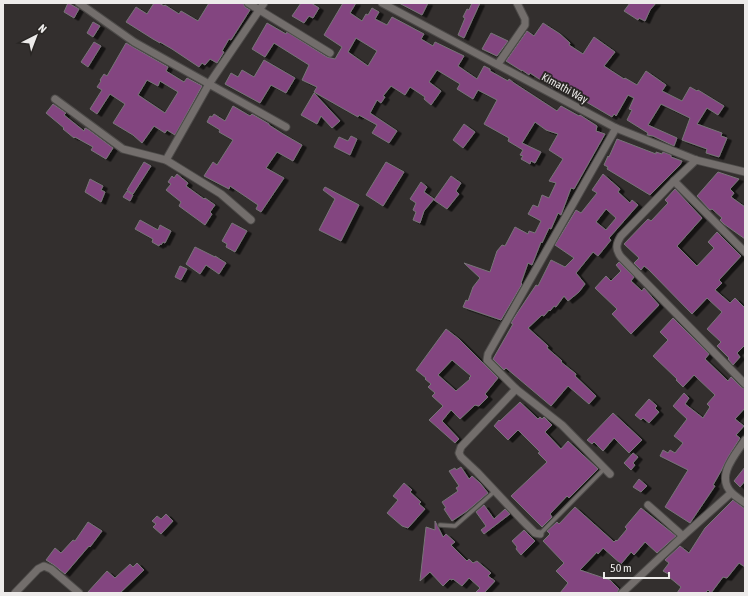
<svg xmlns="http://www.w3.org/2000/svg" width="748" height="596" viewBox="0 0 748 596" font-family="'Asap Condensed',sans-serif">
	<defs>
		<filter id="shadow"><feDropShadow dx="4.5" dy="2.5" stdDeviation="0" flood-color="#0009"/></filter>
	</defs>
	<rect width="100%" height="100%" fill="#332f2e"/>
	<g fill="#834480" stroke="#787578" fill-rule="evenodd" filter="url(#shadow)">
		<path d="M68,3L79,9L74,18L64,12Z"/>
		<path d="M154,3H159L164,6L165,5L179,14L181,11L198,21L209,3H243L245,7L250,10L231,40L229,39L222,51L224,52L217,63L210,59L205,65L202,63L199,67L172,49L160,42V43L153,39L126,22L136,7L147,14Z"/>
		<path d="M301,3H311L319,8L313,18L309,16L304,23L292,16Z"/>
		<path d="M343,3H356L350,13L362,21L366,14L368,15L372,8L379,12L375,19L387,25L392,17L424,34L421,39L433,46L435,42L464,56L458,66L477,79L484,66L490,69V71L508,81L509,79L514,83L557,111L561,106L579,116L580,115L597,126L596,131L605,134L574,189L571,188L561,215L558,213L551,229L549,228L542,243L541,242L532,265L528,263L521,283L522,284L501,320L463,307L466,300L468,301L473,287L480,278L464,263L490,272L497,251L502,245L505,246L515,227L528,234L529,231L535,233L541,221L528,214L533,205L538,207L542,195L549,198L556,183L549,181L563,159L549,150L558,134L546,130L535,122L522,143L541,152L535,163L531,161L530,164L521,159L523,156L520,155L523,150L508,141L509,138L484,124L497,100L478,90L473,99L457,89L460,84L437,70L429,82L441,91L431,105L424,99L425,97L410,87L405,95L391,86L383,96L385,97L381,103L377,100L370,113L397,131L389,143L372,133L377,125L359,115L358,117L314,92L317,87L302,80L309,65L274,43L265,57L252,49L267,23L286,34L287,32L327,57L335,59L342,47L324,35ZM356,38L377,51L368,66L348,52Z"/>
		<path d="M399,3H428L422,15Z"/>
		<path d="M472,3H480L464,38L458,35L465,18L463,17L467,9L469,10Z"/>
		<path d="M630,3H656L650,10L645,21L639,18L638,20L624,11Z"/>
		<path d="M93,22L100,26L93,37L87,33Z"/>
		<path d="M543,23L560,34L570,43L569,45L583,54L594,37L615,52L604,66L624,79L625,78L637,85L646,71L666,85L662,91L682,101L690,87L697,91L698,90L724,106L718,115L707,108L697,124L722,133L721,136L727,138L719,157L706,153L707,149L682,140L690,118L661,104L648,125L677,138L674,146L653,136L647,135L648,133L627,120L632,110L629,109L634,98L628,95L616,116L614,114L612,117L576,96L575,97L556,83L553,88L530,73L529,75L522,70V71L506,61L527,31L534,36Z"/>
		<path d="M491,33L508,41L497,56L482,49Z"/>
		<path d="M94,42L101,46L88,67L81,62Z"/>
		<path d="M126,43L168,67L166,71L184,82L187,78L202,86L175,135L167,130L165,133L154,126L142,143L133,135L113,123L125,104L110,94L97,114L90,109L102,90L97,87L101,81L100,80L104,74L107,76ZM147,80L158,86L160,81L178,92L165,113L138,95Z"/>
		<path d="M264,60L295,78L286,93L271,85L260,103L225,84L231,73L238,77L242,70L254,77Z"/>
		<path d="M314,93L340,121L332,128L321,116L317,124L301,115Z"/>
		<path d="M53,104L66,113L64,115L84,131L85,128L89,130L113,148L106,159L91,150L93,147L75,137L74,138L63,129L64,128L46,113Z"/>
		<path d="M233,106L250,116L252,114L269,124V125L283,134L302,145L293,161L277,152L266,168L284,178L261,212L256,209L258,205L230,186L229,189L204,176L213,162L217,165L233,140L219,132L220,130L207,122L210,116L212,117L214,114L225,121Z"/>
		<path d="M464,124L475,132L463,148L453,140Z"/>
		<path d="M351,136L357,139L350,155L334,147L339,137L348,141Z"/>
		<path d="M617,139L656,154V152L662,154L663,152L671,155V157L682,161L680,165L650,195L607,169L608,167L604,165L608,156L609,157Z"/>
		<path d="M144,162L151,166L133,194L127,190Z"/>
		<path d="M386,162L404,172L383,206L366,195Z"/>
		<path d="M718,172L739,179L730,189L734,193L731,197L745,207V239L724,224L720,220L722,218L712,209L710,210L697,196Z"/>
		<path d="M177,174L188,183L186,186L204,199L205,198L215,205L210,212L212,214L205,225L179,206L181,202L166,190L171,184L168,182L172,176L174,178Z"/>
		<path d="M603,174L620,189L618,192L630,203L632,200L638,205L609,238L611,240L598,256L593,252L576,273L585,284L579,292L568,301L564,296L556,307L554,306L550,311L549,310L544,316L542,315L528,328L548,346L547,348L562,361L561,362L576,374L575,376L596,396L589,404L568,386L551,406L506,368L504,370L493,359L513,324L511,323L518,312L536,285L538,286L551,260L565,267L574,258L555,245L576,210L581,213L597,193L592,190ZM606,209L616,218L606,230L596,222Z"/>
		<path d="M451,176L461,183L456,191L459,194L447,209L434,200Z"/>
		<path d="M90,179L103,186L101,190L105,192L101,202L85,192Z"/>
		<path d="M421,182L427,187L424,192L434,199L424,211L420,223L413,220L416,212L413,210L416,203L410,199Z"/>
		<path d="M325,187L359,205L341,241L319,230L335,199L323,190Z"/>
		<path d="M675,189L702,218L677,246L697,266L714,248L708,242L717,232L741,256L719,280L722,283L715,290L730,303L735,298L745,308V345L737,353L740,357L733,365L728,359L729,358L717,346L721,342L707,329L722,312L707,298L692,314L648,269L644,266L641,270L634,263L639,258L624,244L648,219L651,221L668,203L665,200Z"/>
		<path d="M127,191L133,195L130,201L123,197Z"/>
		<path d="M140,220L158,230L160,225L171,231L165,243L163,242L161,245L160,244L159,246L152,242L153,239L135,229Z"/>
		<path d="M232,223L247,231L235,252L226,247L227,244L222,241Z"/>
		<path d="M195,247L215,257V256L226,263L219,274L206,265L200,274L186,264Z"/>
		<path d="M619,262L634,277L631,281L642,291L644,288L659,305L631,334L612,314L617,309L595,288L606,276L611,281L621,271L616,265Z"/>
		<path d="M180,266L187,269L181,280L175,277Z"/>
		<path d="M673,318L709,354L705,359L728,381L731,377L741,387L745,389V408L735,419L744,426L736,435L740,438L728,457L721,471L713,485L715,486L690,523L665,507L688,470L660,456L663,450L668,453L670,450L675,453L683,443L674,436L687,419L673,406L684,393L689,398L685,404L703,418L710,407L707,404L715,395L694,375L683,387L676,380L677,379L653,356L668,340L660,332Z"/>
		<path d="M446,329L459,339L498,378L485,394L488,397L479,406L475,405L460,419L451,410L442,421L459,439L455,443L429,420L443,406L432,396L435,393L428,387L431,384L425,379L426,378L416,370ZM452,360L471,376L469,378L470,379L456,391L438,375Z"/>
		<path d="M649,399L657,406L655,408L659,412L649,423L643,418L641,420L635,415Z"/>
		<path d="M520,402L538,419L540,417L542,419L544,417L552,425L545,432L561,449L568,441L598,469L569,498L567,496L550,514L552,517L542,527L511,496L547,462L538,453L540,452L518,430L508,440L494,426L499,420L500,421Z"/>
		<path d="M613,413L642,440L629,453L614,438L603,451L594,442L592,444L587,440Z"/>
		<path d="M633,453L638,457L633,463L635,465L631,470L624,463Z"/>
		<path d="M461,467L469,479L472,476L480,483L488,493L467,511L452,521L444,509L446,508L442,502L458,491L456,488L459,486L449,471L455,468L456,470Z"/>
		<path d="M745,467V481L740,487L734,481Z"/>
		<path d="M639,479L647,486L641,492L633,487Z"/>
		<path d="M404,483L412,490L410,492L421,502L419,504L425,509L408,528L402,526L387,513L398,500L393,496Z"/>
		<path d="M733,500L745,509V567L739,563L727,578L723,577L711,593L708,590L705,593H677L681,587L669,577L670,575L663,571L669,563L665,560L680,546L689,553L705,528Z"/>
		<path d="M484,505L494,519L505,509L510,514L484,534L481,530L486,526L476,512Z"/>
		<path d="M575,507L614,542L616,540L617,541L627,529L625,527L641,508L676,536L657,553L645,542L634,555L631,552L621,564L603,548L598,554L597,552L580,570L610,580L619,589L617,593H560L568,583L556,571L564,563L543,541L550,534L547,531L557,522L559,524Z"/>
		<path d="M166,514L173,521L161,534L153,527L156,524L152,521L157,516L161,519Z"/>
		<path d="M435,521L443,537L446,534L455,542L451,545L467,561L469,559L473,563L477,561L491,573L488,576L495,581L484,593H475L480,588L469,578L462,586L453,579L452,580L450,579L443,586L430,572L420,581L426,527L435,530Z"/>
		<path d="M88,522L102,531L90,547L89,546L65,574L54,565L46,560L55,548L61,553L73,540L75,541Z"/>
		<path d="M524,530L535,541L521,555L516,549L517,547L512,541Z"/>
		<path d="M137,563L144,570L120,593H87L107,571L115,578L130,564L133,567Z"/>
	</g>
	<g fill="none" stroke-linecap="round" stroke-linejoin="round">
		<g stroke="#4d4b49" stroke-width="5.5">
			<g id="lane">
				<path d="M440,525L455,526L495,491"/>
				<path d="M540,534L604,469"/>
			</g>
		</g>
		<g stroke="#4d4b49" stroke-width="9">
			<g id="street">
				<path d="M79,3L134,42L209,84L264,3"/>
				<path d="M248,3L330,53"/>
				<path d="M382,3L616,128L696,160L745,172"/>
				<path d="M498,64L525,25V19L517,3"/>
				<path d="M55,99L123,149L166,160L221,194L251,220"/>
				<path d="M166,160L209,84L286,127"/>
				<path d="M696,160L674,181L621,236C616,244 615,249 621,257L745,384"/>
				<path d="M674,181L745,252"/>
				<path d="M516,389L461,447L459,453L461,457L477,472L522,520L535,533L540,534"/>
				<path d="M745,440C735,455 715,477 732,493C736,497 741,500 745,503"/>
				<path d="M610,474L562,425L516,389L487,360L488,354L616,128"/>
				<path d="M648,505L683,536"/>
				<path d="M15,593L38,569L44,566L51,569L79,593"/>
				<path d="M622,593L683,536L731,493"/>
			</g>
		</g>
		<use href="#lane" stroke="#736e6c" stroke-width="3.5"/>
		<use href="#street" stroke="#736e6c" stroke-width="7"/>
	</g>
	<g text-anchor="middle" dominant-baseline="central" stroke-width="4" stroke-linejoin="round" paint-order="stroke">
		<g font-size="11" fill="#edebea" stroke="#292624">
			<text transform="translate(565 88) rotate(29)">Kimathi Way</text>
		</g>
	</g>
	<rect width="748" height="596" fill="none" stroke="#edebea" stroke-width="8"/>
	<g transform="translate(36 36) rotate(42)" stroke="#292624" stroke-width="3" paint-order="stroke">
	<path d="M0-3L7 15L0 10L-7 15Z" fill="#edebea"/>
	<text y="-6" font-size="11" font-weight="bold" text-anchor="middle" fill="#edebea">N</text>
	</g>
	<path d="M604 572v6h65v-6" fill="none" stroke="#edebea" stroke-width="2"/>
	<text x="610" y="572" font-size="12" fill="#edebea" stroke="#292624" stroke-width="3" paint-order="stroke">50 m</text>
</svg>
